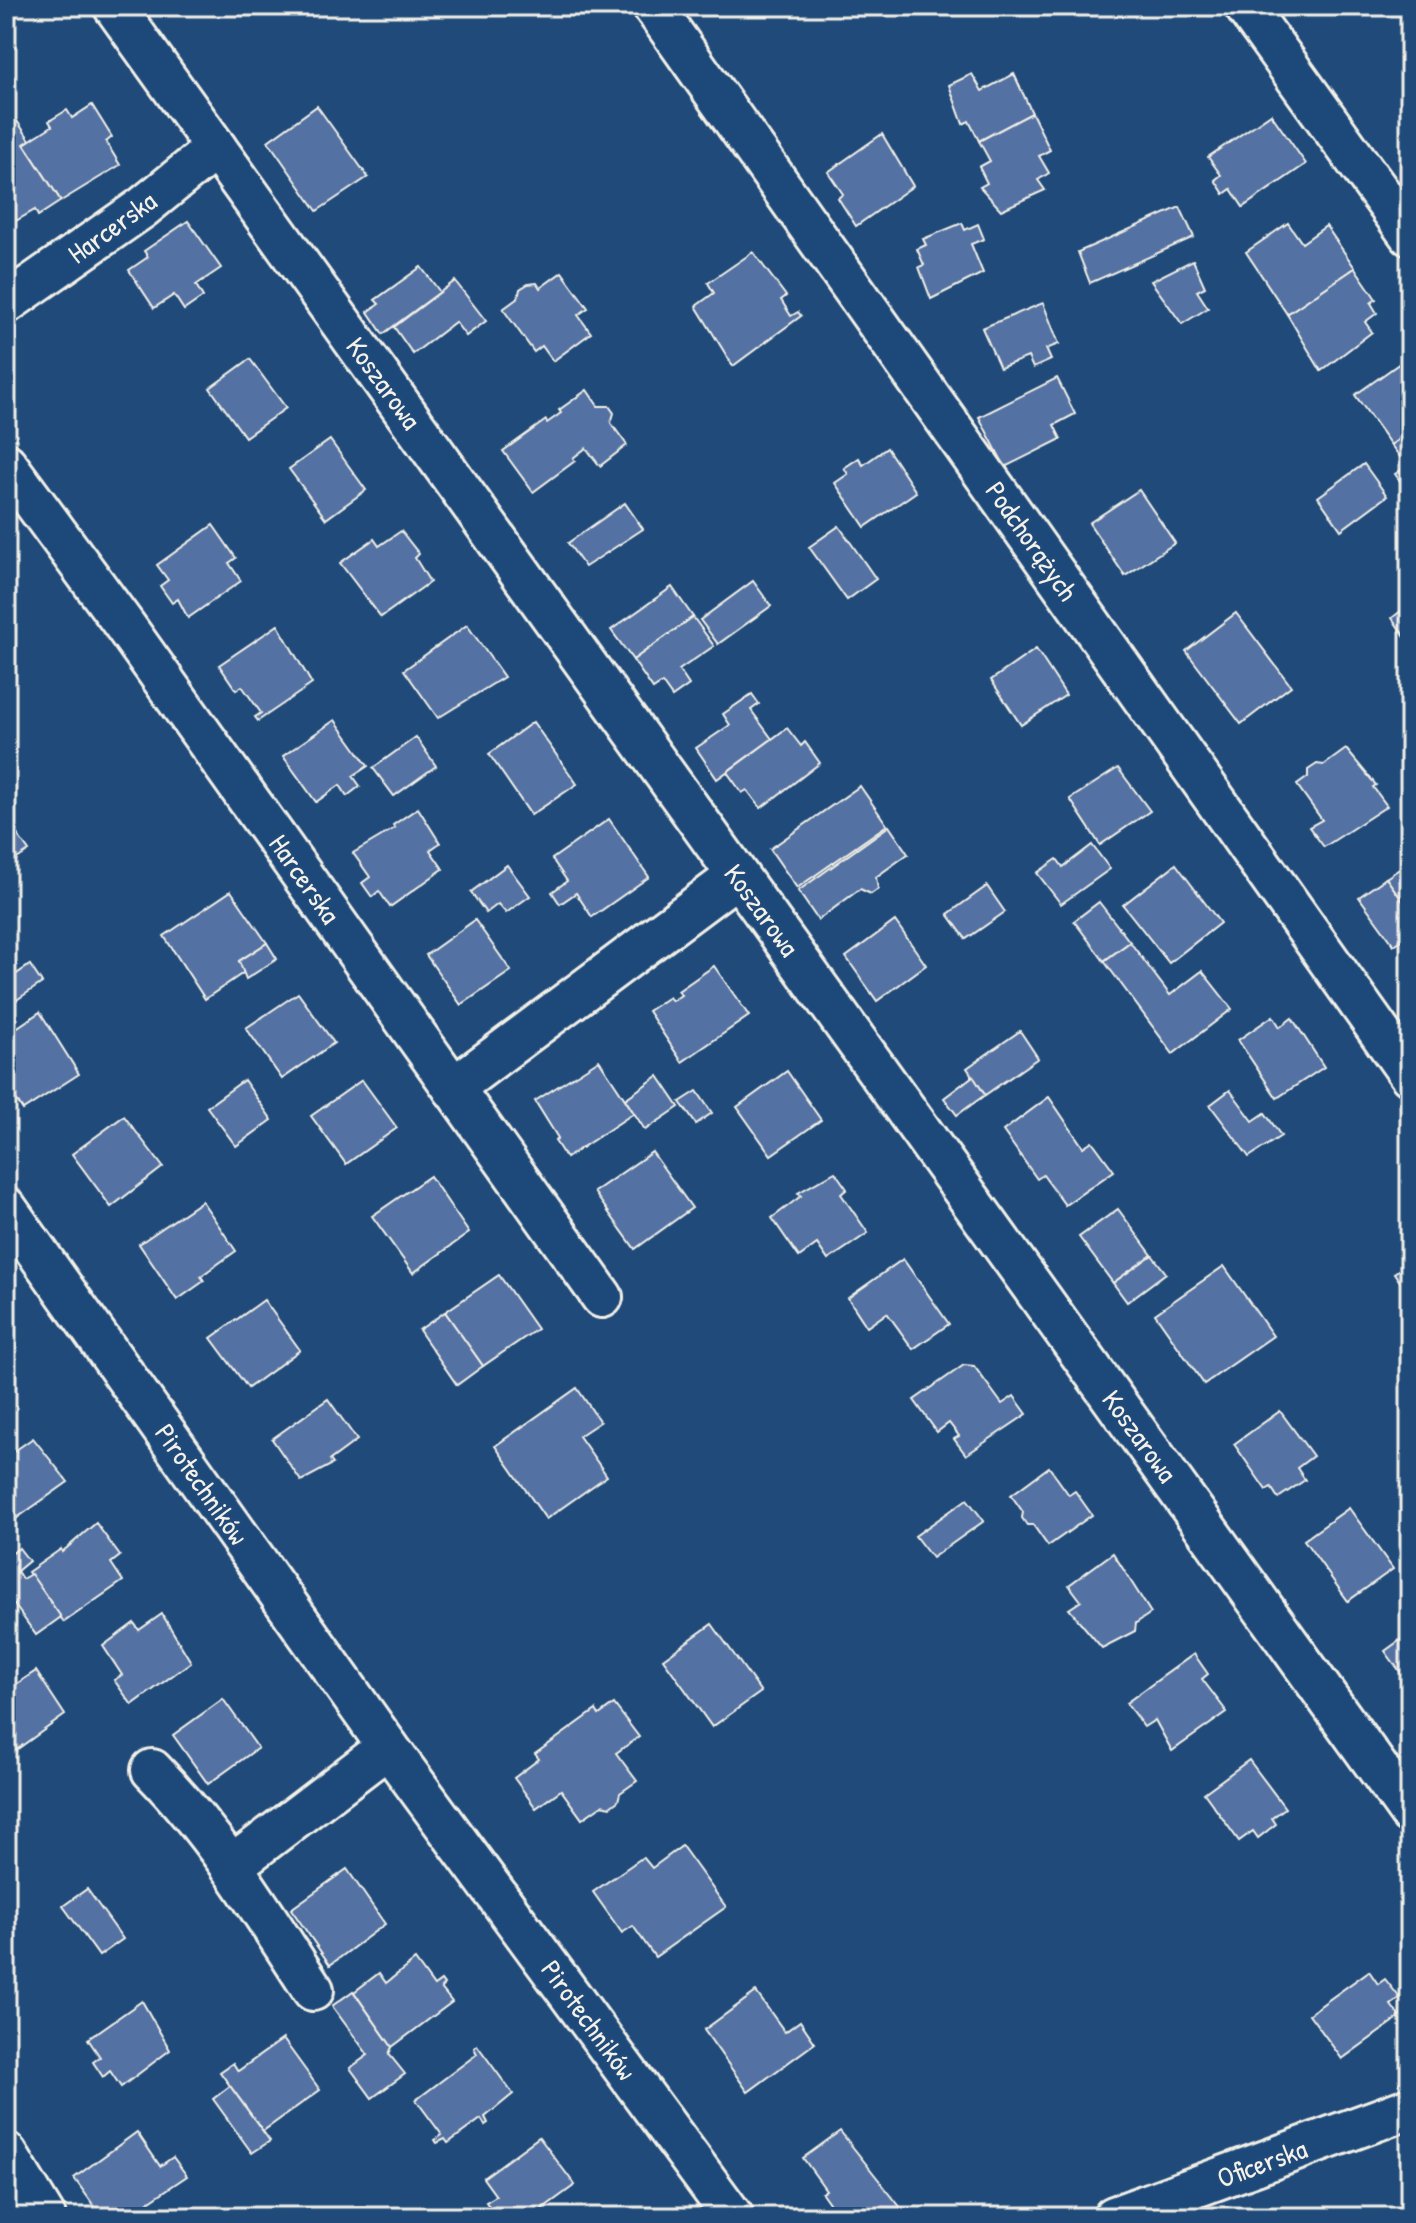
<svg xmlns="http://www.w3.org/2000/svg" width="1416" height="2223" viewBox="0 0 1416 2223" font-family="'Patrick Hand',sans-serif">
	<rect width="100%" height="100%" fill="#1f4a7a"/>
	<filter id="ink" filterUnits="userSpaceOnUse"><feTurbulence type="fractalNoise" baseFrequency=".0125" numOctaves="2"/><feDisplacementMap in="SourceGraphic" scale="16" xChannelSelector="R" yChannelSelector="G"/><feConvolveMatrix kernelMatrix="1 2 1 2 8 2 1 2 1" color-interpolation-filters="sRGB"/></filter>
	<g filter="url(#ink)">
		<g fill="#5371a2" stroke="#f4f1e8" stroke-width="2">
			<path d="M972,74L982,91L1014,74L1032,113L979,141L969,121L963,124L949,85Z"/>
			<path d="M92,105L112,137L106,142L120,165L61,201L24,144L52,126L49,121L67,110L72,118Z"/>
			<path d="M317,106L368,177L317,211L268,141Z"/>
			<path d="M1032,113L1050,150L1039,156L1049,173L1038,180L1045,190L1001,210L980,187L987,183L979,167L990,161L979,141Z"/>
			<path d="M1271,114L1306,164L1243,207L1231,189L1224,194L1215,180L1221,175L1208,157Z"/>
			<path d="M17,121L30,140L24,144L61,201L38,216L35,210L14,222L6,210V128Z"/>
			<path d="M882,134L913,186L856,226L838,198L843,194L828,172Z"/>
			<path d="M1180,207L1194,237L1090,283L1078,252Z"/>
			<path d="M188,221L221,268L196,285L203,297L184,310L174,295L154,308L129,270L148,257L144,251Z"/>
			<path d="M962,223L965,230L978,224L984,239L971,244L983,273L931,299L919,267L924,265L917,249L926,245L923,239Z"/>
			<path d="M1288,223L1302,243L1326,226L1355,268L1287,314L1246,252Z"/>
			<path d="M753,252L786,296L781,300L791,316L798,312L801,316L733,366L696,306L714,293L708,283Z"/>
			<path d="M1193,260L1205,287L1197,291L1208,308L1182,324L1151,281Z"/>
			<path d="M421,267L440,292L383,334L368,312L379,304L375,300Z"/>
			<path d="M1355,268L1376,299L1371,303L1377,313L1365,322L1372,332L1321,371L1287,314Z"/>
			<path d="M562,272L588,308L578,315L591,333L553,361L542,346L534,352L503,309L518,298L520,289L528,284L537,283L540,288Z"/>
			<path d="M455,281L486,321L466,336L455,322L413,354L394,327Z"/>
			<path d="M1043,303L1059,344L1046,349L1051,360L1033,368L1028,357L1000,368L982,328Z"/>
			<path d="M1410,356V431L1391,445L1355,395Z"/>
			<path d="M250,359L286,408L245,437L210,388Z"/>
			<path d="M1057,378L1075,414L1054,425L1061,439L1005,467L979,417Z"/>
			<path d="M587,390L598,406H609L614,413L611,423L627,445L600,466L586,448L573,458L575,461L533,492L503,451L546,420L547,423L561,413L559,410Z"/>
			<path d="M1410,431V487L1406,489L1395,474L1407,466L1391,445Z"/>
			<path d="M330,440L366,490L326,519L289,469Z"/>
			<path d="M887,448L916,492L865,527L835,483L848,474L844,468L859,458L863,465Z"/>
			<path d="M1364,464L1387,496L1341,530L1318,497Z"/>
			<path d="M1139,490L1175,543L1125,576L1089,523Z"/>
			<path d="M625,503L643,529L585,567L568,543Z"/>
			<path d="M213,525L236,558L229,563L241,581L188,618L178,599L172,603L160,586L168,580L157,565Z"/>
			<path d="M839,526L876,579L847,600L809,547Z"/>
			<path d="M401,531L419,554L415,558L430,582L381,617L340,563L374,539L379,546Z"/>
			<path d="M753,581L771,606L718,644L700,620Z"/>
			<path d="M672,587L693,617L633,660L611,630Z"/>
			<path d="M1410,604V638L1407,640L1392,618Z"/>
			<path d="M1236,613L1291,686L1241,724L1186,651Z"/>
			<path d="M693,617L714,646L679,670L689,685L672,697L662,683L653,689L633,660Z"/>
			<path d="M278,625L312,684L258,721L255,717L261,713L242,686L236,690L219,665Z"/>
			<path d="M467,625L504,677L438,718L404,670Z"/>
			<path d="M1036,649L1066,695L1021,725L991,680Z"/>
			<path d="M752,694L759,704L751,710L772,739L717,779L696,748L730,725L723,714Z"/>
			<path d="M335,720L368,766L353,776L360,786L347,796L340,785L316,802L283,756Z"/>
			<path d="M533,722L577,784L531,815L489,754Z"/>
			<path d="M787,728L801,746L805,742L820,763L761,808L747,790L742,793L727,772Z"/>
			<path d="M416,737L436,766L394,796L373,768Z"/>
			<path d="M1346,749L1376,785L1373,787L1387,806L1324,847L1309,827L1322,820L1297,785L1308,777V770L1317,764L1324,765Z"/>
			<path d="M1118,768L1150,811L1100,845L1070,799Z"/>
			<path d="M860,786L887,825L797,888L770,849Z"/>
			<path d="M418,808L440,843L430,850L443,869L390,907L379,891L372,897L362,883L370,877L353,853L395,828L393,825Z"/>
			<path d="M609,819L649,877L592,917L576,893L560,904L552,892L567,881L552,859Z"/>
			<path d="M889,826L908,854L876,877L878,889L871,894L860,889L818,920L798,891Z"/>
			<path d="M14,830L29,851L6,866V835Z"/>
			<path d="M1092,845L1110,869L1061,904L1037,873L1057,859L1063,867Z"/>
			<path d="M1410,862V911L1386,878Z"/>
			<path d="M1176,864L1220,923L1169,963L1123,905Z"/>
			<path d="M507,865L530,896L506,913L498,904L486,913L471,892Z"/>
			<path d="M1386,878L1410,911V935L1394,945L1359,897Z"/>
			<path d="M987,886L1005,912L966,939L948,914Z"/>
			<path d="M231,891L267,943L239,961L246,971L205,999L164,936Z"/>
			<path d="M1099,902L1130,942L1104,961L1074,921Z"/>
			<path d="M475,920L511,971L461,1005L426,955Z"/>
			<path d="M895,921L926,965L877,1001L846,957Z"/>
			<path d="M1130,942L1170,995L1202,971L1232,1009L1173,1054L1104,961Z"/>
			<path d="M267,943L277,959L246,979L239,961Z"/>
			<path d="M30,965L42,983L6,1007V981Z"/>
			<path d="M714,966L749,1016L682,1062L648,1011L669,997L672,1001L681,995L678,991Z"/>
			<path d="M298,993L334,1043L282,1079L246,1028Z"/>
			<path d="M40,1012L79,1074L23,1110L6,1084V1035Z"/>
			<path d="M1273,1016L1280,1027L1292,1018L1324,1067L1277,1098L1238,1040Z"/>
			<path d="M1020,1031L1038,1058L985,1095L967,1068Z"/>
			<path d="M599,1060L634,1113L566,1158L555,1141L558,1138L535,1101Z"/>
			<path d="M787,1071L821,1120L771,1155L737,1107Z"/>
			<path d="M658,1076L679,1107L645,1130L625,1099Z"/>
			<path d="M973,1076L985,1095L957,1115L944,1098Z"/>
			<path d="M244,1080L272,1120L236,1146L207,1107Z"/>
			<path d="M362,1080L397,1128L346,1164L311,1116Z"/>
			<path d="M1230,1090L1253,1121L1265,1113L1281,1136L1249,1157L1210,1105Z"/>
			<path d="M697,1091L712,1113L696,1124L680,1102Z"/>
			<path d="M1049,1097L1083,1147L1092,1141L1114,1171L1065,1205L1043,1175L1037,1179L1003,1131Z"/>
			<path d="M124,1116L163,1167L111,1207L72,1154Z"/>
			<path d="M652,1152L692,1208L635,1249L594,1192Z"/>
			<path d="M835,1172L847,1189L841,1194L868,1233L828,1260L817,1244L799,1257L772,1218L801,1196L798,1193Z"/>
			<path d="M430,1176L469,1233L413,1273L372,1216Z"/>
			<path d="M202,1201L236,1251L201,1276L204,1281L177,1300L139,1244Z"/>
			<path d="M1118,1209L1152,1255L1113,1283L1079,1237Z"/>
			<path d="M1152,1255L1166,1273L1127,1302L1113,1283Z"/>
			<path d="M903,1259L949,1324L913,1349L887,1313L867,1327L848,1298Z"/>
			<path d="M1410,1262V1296L1394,1273Z"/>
			<path d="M1224,1266L1273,1336L1204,1384L1155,1314Z"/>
			<path d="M499,1275L537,1329L483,1366L445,1312Z"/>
			<path d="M264,1300L300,1350L248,1388L211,1338Z"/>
			<path d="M445,1312L483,1366L457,1385L419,1330Z"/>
			<path d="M964,1365L974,1366L1002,1404L1014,1396L1027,1414L966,1455L954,1439L959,1436L949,1423L937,1432L914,1400Z"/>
			<path d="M577,1388L600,1422L579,1436L607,1476L546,1519L495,1446Z"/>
			<path d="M328,1399L357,1440L330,1460L333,1464L301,1481L272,1439Z"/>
			<path d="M1280,1411L1313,1456L1297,1468L1305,1480L1278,1498L1271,1487L1266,1490L1234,1444Z"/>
			<path d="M33,1438L68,1482L7,1525L6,1457Z"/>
			<path d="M1049,1467L1069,1495L1075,1491L1092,1515L1048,1546L1033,1525H1027L1022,1518L1023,1512L1011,1495Z"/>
			<path d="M967,1499L984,1521L932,1558L915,1536Z"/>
			<path d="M1349,1508L1393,1569L1348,1601L1304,1540Z"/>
			<path d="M96,1523L120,1556L111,1563L123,1581L64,1622L28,1572L61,1549L62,1552Z"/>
			<path d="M19,1548L29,1561L17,1571L22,1579L31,1574L61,1617L36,1635L6,1593V1558Z"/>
			<path d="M1113,1553L1151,1613L1136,1623L1135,1631L1102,1648L1069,1609L1081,1601L1069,1585Z"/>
			<path d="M162,1614L191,1662L132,1705L114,1680L122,1675L103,1646L134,1623L139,1630Z"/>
			<path d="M712,1624L761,1692L712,1727L663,1659Z"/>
			<path d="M1410,1633V1667L1401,1673L1385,1651Z"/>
			<path d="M1194,1654L1208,1674L1202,1679L1227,1712L1172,1751L1155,1720L1144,1727L1126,1703Z"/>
			<path d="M36,1671L65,1715L16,1750L6,1735V1691Z"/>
			<path d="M223,1699L258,1748L208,1784L173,1735Z"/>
			<path d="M614,1704L639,1737L616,1753L637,1781L620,1793L618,1801L610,1807L602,1805L582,1819L561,1790L536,1808L514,1778L539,1759L535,1754L596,1710L599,1715Z"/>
			<path d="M1249,1760L1285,1808L1272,1818L1276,1824L1258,1838L1253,1831L1239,1841L1204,1793Z"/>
			<path d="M682,1846L726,1907L655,1957L633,1926L622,1933L593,1892L643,1857L652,1868Z"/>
			<path d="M347,1869L385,1924L330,1965L291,1909Z"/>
			<path d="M87,1889L123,1939L99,1956L63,1906Z"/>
			<path d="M415,1960L434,1986L441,1981L444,1985L441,1988L452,2002L392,2047L354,1992L379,1973L386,1983Z"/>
			<path d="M1369,1971L1378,1984L1385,1979L1400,1998L1391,2005L1400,2017L1342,2059L1309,2014Z"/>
			<path d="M353,1991L392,2047L389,2054L405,2074L372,2098L350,2068L368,2055L332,2006Z"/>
			<path d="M756,1992L785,2032L800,2021L815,2043L748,2092L704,2030Z"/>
			<path d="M142,2001L170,2050L121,2087L110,2071L103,2077L93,2062L100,2057L88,2039Z"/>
			<path d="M283,2039L320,2090L263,2131L220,2072L233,2063L238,2071Z"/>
			<path d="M477,2045L513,2094L485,2117L488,2123L485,2125L481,2119L448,2143L445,2139L437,2143L435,2140L442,2135L416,2100L477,2054L474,2048Z"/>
			<path d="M230,2086L270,2141L252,2153L213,2099Z"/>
			<path d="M840,2131L901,2208L889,2217H839L822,2193L826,2190L803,2158Z"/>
			<path d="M137,2132L160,2166L173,2157L187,2176L126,2217H102L74,2178Z"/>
			<path d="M539,2137L575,2185L531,2217H511L506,2210L497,2217L486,2202L496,2196L483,2178Z"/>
		</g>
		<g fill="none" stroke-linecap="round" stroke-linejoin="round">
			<g stroke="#f4f1e8" stroke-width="46">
				<g id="street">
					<path d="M114,6L1410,1813"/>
					<path d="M653,6L1410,1075"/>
					<path d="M1245,6L1410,235"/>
					<path d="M6,303L142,208L216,148"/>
					<path d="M6,464L125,626L602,1297"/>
					<path d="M453,1088L737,876"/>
					<path d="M6,1208L388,1747L733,2217"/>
					<path d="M152,1770C216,1835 263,1913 313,1990"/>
					<path d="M232,1866L388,1747"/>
					<path d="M6,2153L45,2217"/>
					<path d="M1114,2217L1410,2108"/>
				</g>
			</g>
			<use href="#street" stroke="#1f4a7a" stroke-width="40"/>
		</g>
	</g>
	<g text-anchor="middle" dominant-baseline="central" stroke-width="6" stroke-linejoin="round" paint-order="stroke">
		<g font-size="28" fill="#f4f1e8" stroke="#1f4a7a">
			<text transform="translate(112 227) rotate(-36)">Harcerska</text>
			<text transform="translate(384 383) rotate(54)">Koszarowa</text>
			<text transform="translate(1032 541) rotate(55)">Podchorążych</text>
			<text transform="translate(305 879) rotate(55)">Harcerska</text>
			<text transform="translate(762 910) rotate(54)">Koszarowa</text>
			<text transform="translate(1140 1436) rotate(54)">Koszarowa</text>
			<text transform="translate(202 1484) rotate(55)">Pirotechników</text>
			<text transform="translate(589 2020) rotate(54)">Pirotechników</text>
			<text transform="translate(1262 2163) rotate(-20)">Oficerska</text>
		</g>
	</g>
	<rect width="1416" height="2223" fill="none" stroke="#1f4a7a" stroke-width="32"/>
	<rect x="16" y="16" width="1384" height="2191" fill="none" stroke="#f4f1e8" stroke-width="3" filter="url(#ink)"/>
</svg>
